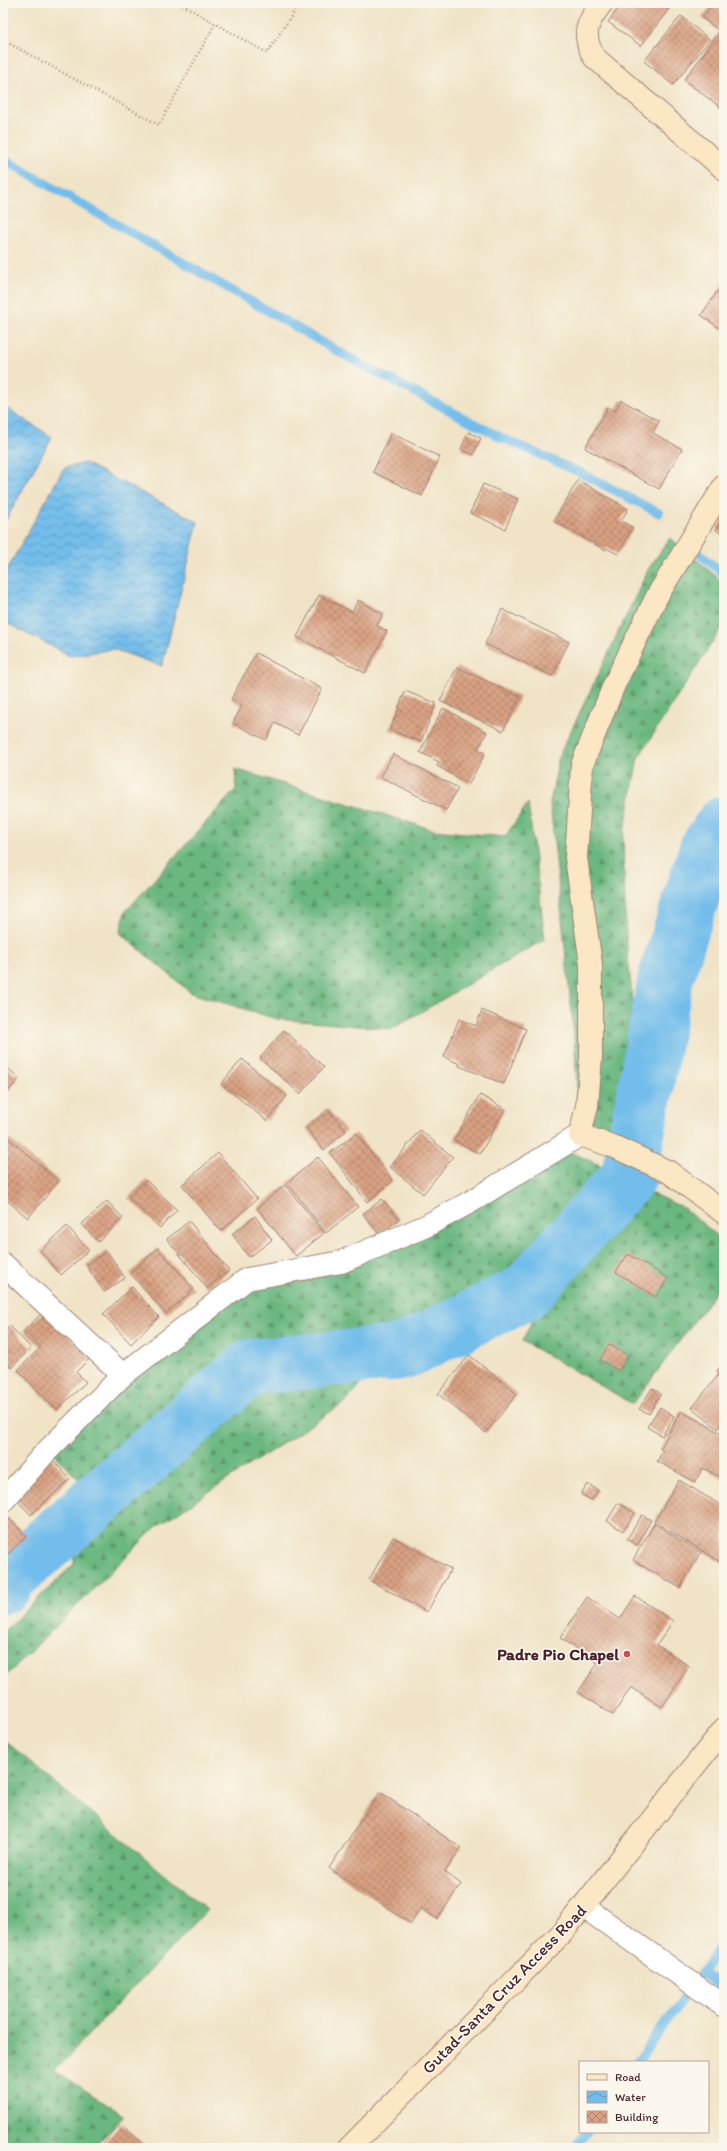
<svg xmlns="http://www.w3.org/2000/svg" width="727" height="2151" viewBox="0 0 727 2151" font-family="Itim,sans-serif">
	<defs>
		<pattern id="forest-firs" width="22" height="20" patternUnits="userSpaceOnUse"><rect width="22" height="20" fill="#6bb780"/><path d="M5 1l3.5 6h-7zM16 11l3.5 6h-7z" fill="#5a9469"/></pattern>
		<pattern id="water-waves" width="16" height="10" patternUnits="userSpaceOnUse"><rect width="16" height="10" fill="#72bdeb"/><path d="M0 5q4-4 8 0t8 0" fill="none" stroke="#6099bf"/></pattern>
		<pattern id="building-cross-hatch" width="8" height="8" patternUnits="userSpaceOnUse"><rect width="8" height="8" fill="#d9a182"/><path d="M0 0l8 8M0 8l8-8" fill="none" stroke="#b2836b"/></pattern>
	</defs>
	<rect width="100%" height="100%" fill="#fbf7ec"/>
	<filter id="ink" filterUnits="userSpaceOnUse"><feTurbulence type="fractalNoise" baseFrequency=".025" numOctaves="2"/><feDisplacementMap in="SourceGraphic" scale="8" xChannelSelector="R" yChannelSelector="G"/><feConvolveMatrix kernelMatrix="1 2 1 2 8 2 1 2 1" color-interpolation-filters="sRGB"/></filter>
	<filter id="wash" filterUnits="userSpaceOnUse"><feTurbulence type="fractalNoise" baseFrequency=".012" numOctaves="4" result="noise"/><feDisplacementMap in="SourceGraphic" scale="16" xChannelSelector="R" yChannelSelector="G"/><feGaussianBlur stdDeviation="0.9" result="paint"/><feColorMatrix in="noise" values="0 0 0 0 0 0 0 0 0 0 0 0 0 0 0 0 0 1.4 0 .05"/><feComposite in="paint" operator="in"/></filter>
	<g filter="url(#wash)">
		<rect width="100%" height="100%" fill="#f0e3c6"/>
		<g fill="url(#forest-firs)" stroke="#5a6b56">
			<path d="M670,538L724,583V624L638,758L623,839L626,937L634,1014L624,1142L579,1125L574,1034L550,803L559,756L649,568Z"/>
			<path d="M235,769L434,830L505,837L528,803L545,939L392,1029L277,1019L191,993L120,933L125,912L236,789Z"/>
			<path d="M558,1146L608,1169L577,1201L511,1280L403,1332L239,1359L90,1492L46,1445L246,1283L343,1269Z"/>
			<path d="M644,1190L682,1207L724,1241V1281L633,1404L522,1341L539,1307Z"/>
			<path d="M368,1376L347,1401L157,1526L3,1679V1632L74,1564V1545L255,1383Z"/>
			<path d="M3,1739L207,1910L55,2070L124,2116L93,2148H3Z"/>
		</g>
		<g fill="url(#water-waves)" stroke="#5e6e8b">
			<path d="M3,406L52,437L3,525Z"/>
			<path d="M85,463L198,522L162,666L113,649L70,656L3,621V577L64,468Z"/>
		</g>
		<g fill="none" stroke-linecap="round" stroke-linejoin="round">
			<g stroke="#72bdeb" stroke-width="9">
				<path d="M3,159L346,356L502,438L579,472L659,513"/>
				<path d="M693,549L724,574"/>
				<path d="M682,927L708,888L724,878"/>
				<path d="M701,1973L724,1989"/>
				<path d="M699,1976L724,1941"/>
				<path d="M637,2062L685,1996"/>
				<path d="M574,2148L586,2132"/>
			</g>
			<path stroke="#72bdeb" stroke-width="56" d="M3,1586L11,1575L250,1367L403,1352L525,1292L629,1176L666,977L707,849L724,824"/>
		</g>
		<g id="blocks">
			<g fill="url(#building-cross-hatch)">
				<path d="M622,3H673L641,46L608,22Z"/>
				<path d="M713,3H724V19L717,29L702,18Z"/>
				<path d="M681,16L710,40L673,85L644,61Z"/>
				<path d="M724,26V110L684,80Z"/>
				<path d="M724,282V328L722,330L701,315Z"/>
				<path d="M621,400L659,421L653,433L682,449L659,489L585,448L608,407L615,411Z"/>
				<path d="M468,432L481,438L473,455L461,449Z"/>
				<path d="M391,433L440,457L422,496L373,472Z"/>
				<path d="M578,480L628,509L621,521L633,528L618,554L606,548L605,550L554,521Z"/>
				<path d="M483,484L518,499L505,529L470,513Z"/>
				<path d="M724,516V535L716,530Z"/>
				<path d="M319,595L352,612L358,600L383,614L377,626L387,631L365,673L297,637Z"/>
				<path d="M502,609L569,642L552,676L485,644Z"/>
				<path d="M256,653L322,689L298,735L275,723L266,740L233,723L242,705L231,699Z"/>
				<path d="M457,667L520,697L503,731L440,701Z"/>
				<path d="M405,691L436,703L421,742L390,730Z"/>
				<path d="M443,708L487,732L478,749L485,753L469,784L437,766L439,762L420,752Z"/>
				<path d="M393,754L458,788L446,810L381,777Z"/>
				<path d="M482,1010L526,1029L504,1084L459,1066L460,1064L444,1057L459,1019L476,1026Z"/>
				<path d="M284,1030L324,1067L300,1094L260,1058Z"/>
				<path d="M242,1059L287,1096L267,1121L221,1084Z"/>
				<path d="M3,1064L19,1078L5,1095L3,1093Z"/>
				<path d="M480,1095L505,1109L480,1154L454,1140Z"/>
				<path d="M328,1109L346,1131L324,1150L306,1128Z"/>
				<path d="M420,1130L453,1157L423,1194L390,1167Z"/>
				<path d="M356,1133L393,1181L367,1202L330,1153Z"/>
				<path d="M8,1138L59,1181L28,1218L3,1197V1144Z"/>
				<path d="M218,1153L257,1199L221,1231L182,1185Z"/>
				<path d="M318,1157L358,1207L326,1233L287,1183Z"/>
				<path d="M146,1180L177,1210L160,1228L128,1198Z"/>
				<path d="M285,1185L324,1233L296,1256L257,1208Z"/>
				<path d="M382,1199L399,1219L380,1235L363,1214Z"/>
				<path d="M107,1201L123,1218L98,1242L82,1224Z"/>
				<path d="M255,1216L272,1240L249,1257L232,1234Z"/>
				<path d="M189,1221L229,1271L207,1288L167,1239Z"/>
				<path d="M67,1226L89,1250L61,1275L40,1251Z"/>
				<path d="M158,1248L194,1289L166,1314L130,1273Z"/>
				<path d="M107,1251L125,1278L104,1292L86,1265Z"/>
				<path d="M628,1254L668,1278L656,1297L616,1272Z"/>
				<path d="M132,1287L159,1317L131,1344L103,1314Z"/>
				<path d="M45,1310L90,1358L76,1372L86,1382L57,1410L18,1370L41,1347L24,1331Z"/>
				<path d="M10,1326L31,1348L11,1368L3,1360V1332Z"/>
				<path d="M609,1344L628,1356L619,1371L600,1360Z"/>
				<path d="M469,1355L517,1394L486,1433L438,1394Z"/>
				<path d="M724,1362V1376L717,1371Z"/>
				<path d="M719,1374L724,1378V1422L718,1429L692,1408Z"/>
				<path d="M652,1388L661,1394L649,1414L639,1409Z"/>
				<path d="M660,1407L674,1416L662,1436L647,1427Z"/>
				<path d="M681,1411L724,1435V1479L703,1468L695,1482L657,1461L663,1451L660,1449Z"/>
				<path d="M49,1456L70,1479L31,1515L10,1493Z"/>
				<path d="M679,1480L724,1507V1564L654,1522Z"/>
				<path d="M587,1484L598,1490L592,1500L581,1494Z"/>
				<path d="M618,1503L635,1513L623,1531L607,1521Z"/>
				<path d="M3,1513L27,1536L8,1554L3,1549Z"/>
				<path d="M642,1515L651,1520L637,1545L627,1539Z"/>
				<path d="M654,1524L701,1553L680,1588L633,1560Z"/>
				<path d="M393,1537L451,1569L427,1612L369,1580Z"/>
				<path d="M635,1596L673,1621L657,1645L689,1666L662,1707L631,1687L613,1715L578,1692L598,1663L560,1638L587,1597L620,1619Z"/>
				<path d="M380,1792L461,1848L445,1872L461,1884L437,1919L421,1908L411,1924L329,1868Z"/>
				<path d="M121,2124L148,2148H100Z"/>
			</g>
		</g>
	</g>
	<g filter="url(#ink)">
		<use href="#blocks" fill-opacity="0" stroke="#9d8178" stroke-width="1"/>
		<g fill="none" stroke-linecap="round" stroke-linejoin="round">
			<g stroke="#9d8178" stroke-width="24">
				<g id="street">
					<path d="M3,1264L123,1375"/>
					<path d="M3,1501L45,1453L123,1375L247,1279L341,1262L426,1226L472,1201L580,1135"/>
					<path d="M584,1907L724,2006"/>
				</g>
			</g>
			<g stroke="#9d8178" stroke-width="24">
				<g id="secondary">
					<path d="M602,3C587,22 581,34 594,57L724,169"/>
					<path d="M724,486L657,596L614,685L582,765L576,858L591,964V1057L587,1106L580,1135L615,1147L669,1172L724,1213"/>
					<path d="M349,2148L561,1934L724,1729"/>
				</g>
			</g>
			<g stroke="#9d8178" stroke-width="2.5" stroke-dasharray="1 3" stroke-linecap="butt">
				<path d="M179,3L267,53L300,3"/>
				<path d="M3,40L159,125L215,24"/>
			</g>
			<use href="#street" stroke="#fff" stroke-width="22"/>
			<use href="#secondary" stroke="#fbe7c3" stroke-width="22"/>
		</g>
	</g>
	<circle fill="#d1495b" stroke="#fbf7ec" stroke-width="1.5" cx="627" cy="1654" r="4"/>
	<g text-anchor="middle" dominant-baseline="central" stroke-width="3.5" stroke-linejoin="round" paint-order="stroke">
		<g font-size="17" font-weight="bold" fill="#4a1f2b" stroke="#fbf7ec" text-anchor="end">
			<text x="619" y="1654">Padre Pio Chapel</text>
		</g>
		<g font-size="17" fill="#4a1f2b" stroke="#fbf7ec">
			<text transform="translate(504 1989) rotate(-46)">Gutad-Santa Cruz Access Road</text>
		</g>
	</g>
	<rect width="727" height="2151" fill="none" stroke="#fbf7ec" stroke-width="16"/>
	<rect x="579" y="2061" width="130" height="72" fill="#fbf7ec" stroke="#b4a19f"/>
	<rect x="587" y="2074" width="20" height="6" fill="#fbe7c3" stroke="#b4a19f"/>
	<text x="615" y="2081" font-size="12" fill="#4a1f2b">Road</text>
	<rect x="587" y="2091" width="20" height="12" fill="url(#water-waves)" stroke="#b4a19f"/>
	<text x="615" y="2101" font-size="12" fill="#4a1f2b">Water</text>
	<rect x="587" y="2111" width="20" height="12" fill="url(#building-cross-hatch)" stroke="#b4a19f"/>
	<text x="615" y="2121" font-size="12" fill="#4a1f2b">Building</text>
</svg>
